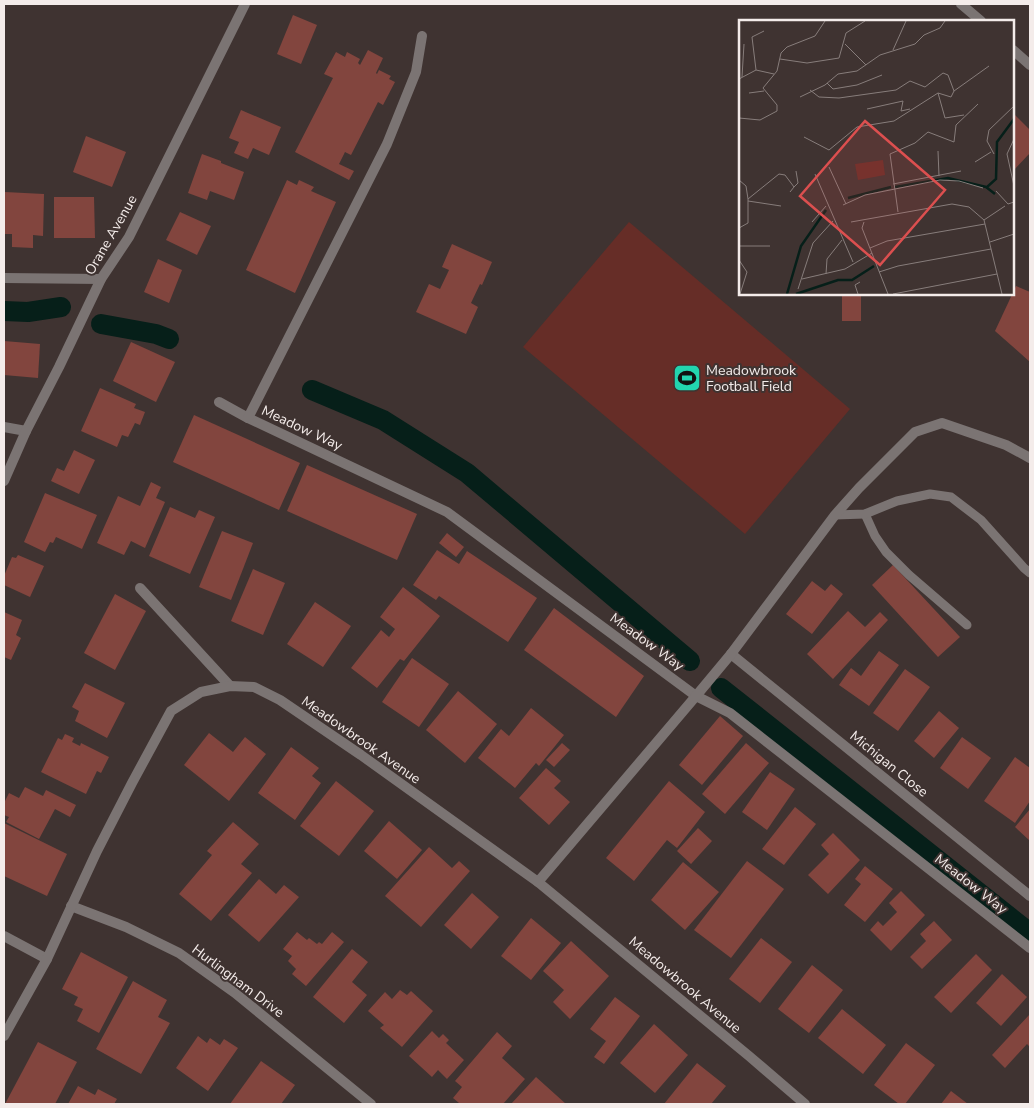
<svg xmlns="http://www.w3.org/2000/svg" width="1034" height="1108" viewBox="0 0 1034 1108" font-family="'Nunito Sans',sans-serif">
	<rect width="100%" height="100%" fill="#3f3331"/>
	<path fill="#662d27" d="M629,222L850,409L745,534L523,347Z"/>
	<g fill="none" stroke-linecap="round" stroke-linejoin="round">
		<g stroke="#061f19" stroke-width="20">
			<path d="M4,311L28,312L61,307"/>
			<path d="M101,324L156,334L169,339"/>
			<path d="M312,390L383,420L467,473L690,661"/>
			<path d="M721,688L1030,933"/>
		</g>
	</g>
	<g fill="#82453e">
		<path d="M293,15L317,25L301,64L277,54Z"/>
		<path d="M368,50L383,58L376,73L377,74L379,70L391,76L389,79L395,82L383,105L378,102L351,155L345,152L339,164L354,171L349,180L295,152L333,78L324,74L336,52L345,57L347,52L360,59L358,63L360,65Z"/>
		<path d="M241,110L281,127L269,155L253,148L248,159L234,153L239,142L229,138Z"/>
		<path d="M1013,113L1030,130V153L1013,171Z"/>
		<path d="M86,136L126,152L112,187L73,172Z"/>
		<path d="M202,154L221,161V163L244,172L234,200L210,191L207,200L188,193Z"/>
		<path d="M287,180L297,185L299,180L314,187L311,191L336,202L295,293L246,270Z"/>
		<path d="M5,192L44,194L43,236L33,235V248L12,247V234H4Z"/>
		<path d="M54,197H94L95,238H54Z"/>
		<path d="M180,212L211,226L197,255L166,240Z"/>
		<path d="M452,244L492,262L482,285L480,284L471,303L478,307L466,334L416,312L429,284L440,289L449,270L442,267Z"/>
		<path d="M158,259L182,270L169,303L144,292Z"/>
		<path d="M1016,286L1030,292V362L995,331Z"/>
		<rect x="842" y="294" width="19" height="27"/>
		<path d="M4,341L40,344L38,378L4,375Z"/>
		<path d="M131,342L175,362L156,402L113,381Z"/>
		<path d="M100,388L136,404L134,408L145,412L140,425L135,423L128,437L122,435L117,447L81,431Z"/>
		<path d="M194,415L300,463L279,510L173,462Z"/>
		<path d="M74,450L95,460L79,494L51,481L57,468L64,471Z"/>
		<path d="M307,465L417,514L397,560L287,511Z"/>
		<path d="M151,482L161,487L156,498L165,502L145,548L131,541L124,555L97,543L118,496L140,506Z"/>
		<path d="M45,493L97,515L82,549L56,537L53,543L50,542L45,552L24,542Z"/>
		<path d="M170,507L195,518L199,510L215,517L190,574L149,556Z"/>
		<path d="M222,531L253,543L231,600L199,587Z"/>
		<path d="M447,533L464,547L456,557L439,543Z"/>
		<path d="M437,550L459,564L467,551L537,598L508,642L439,596L436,600L413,585Z"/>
		<path d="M18,555L44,566L30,597L4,585V576L12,557L16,558Z"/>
		<path d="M893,565L960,637L938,657L872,585Z"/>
		<path d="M253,569L285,583L263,635L231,621Z"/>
		<path d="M812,581L825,591L831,584L843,594L812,634L786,614Z"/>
		<path d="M403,587L440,616L404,661L400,659L377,688L351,668L381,630L389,637L395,629L380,617Z"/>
		<path d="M115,594L146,611L115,670L84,653Z"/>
		<path d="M315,602L351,626L323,667L287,644Z"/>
		<path d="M554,608L644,676L616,717L524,650Z"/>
		<path d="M848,611L865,627L880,612L888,620L833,679L807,654Z"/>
		<path d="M4,612L22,620L16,635L21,638L11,660L4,657Z"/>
		<path d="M879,651L899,665L869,706L839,685L851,668L861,676Z"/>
		<path d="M412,658L449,684L419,727L382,702Z"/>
		<path d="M905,669L930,687L898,731L873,713Z"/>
		<path d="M85,683L125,703L107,738L75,721L79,711L72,707Z"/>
		<path d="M458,691L497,724L465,763L426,730Z"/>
		<path d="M531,708L564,735L539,766L536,763L515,788L478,758L501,729L509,736Z"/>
		<path d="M939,711L959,728L934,758L914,741Z"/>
		<path d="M720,716L743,736L702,785L679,765Z"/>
		<path d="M209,733L233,752L245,737L266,754L229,801L184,765Z"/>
		<path d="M65,734L74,738L72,742L80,746L81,743L109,757L101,773L97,771L86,794L41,772L58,738L62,740Z"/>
		<path d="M962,737L991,758L968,789L940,768Z"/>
		<path d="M562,743L570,750L554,767L546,760Z"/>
		<path d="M746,743L769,763L725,814L702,794Z"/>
		<path d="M291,747L319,768L312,776L321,783L295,820L258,793Z"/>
		<path d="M1015,757L1030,768V801L1015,823L984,801Z"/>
		<path d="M546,768L561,781L554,788L570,802L549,825L519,798Z"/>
		<path d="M770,772L795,789L767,830L742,812Z"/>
		<path d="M336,781L374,811L339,856L300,826Z"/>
		<path d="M669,781L705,812L677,848L667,840L634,881L606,858Z"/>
		<path d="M25,787L43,796L46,790L76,805L70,817L55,809L39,839L6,822L9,817L4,815V803L9,793L19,798Z"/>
		<path d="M795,807L816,824L784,865L762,849Z"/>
		<path d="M1030,809V841L1015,827Z"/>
		<path d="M389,821L422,850L397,879L364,851Z"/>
		<path d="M233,822L259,844L241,864L252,873L211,921L179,894L212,855L207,851Z"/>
		<path d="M4,823L67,854L47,896L4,876Z"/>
		<path d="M698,828L712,841L691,864L677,851Z"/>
		<path d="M833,833L860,860L828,894L808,875L829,854L821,845Z"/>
		<path d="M429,847L452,868L459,861L470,871L421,927L385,896Z"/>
		<path d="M747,861L784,889L731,958L694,930Z"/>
		<path d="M683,862L719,892L685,930L651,900Z"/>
		<path d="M865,866L893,889L865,922L844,905L861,884L855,879Z"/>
		<path d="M259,879L276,894L284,885L299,897L259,942L228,915Z"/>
		<path d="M901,891L925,915L891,951L870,930L878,921L883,926L897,912L889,903Z"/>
		<path d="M472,893L499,917L471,949L444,925Z"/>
		<path d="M531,918L561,943L531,980L501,956Z"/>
		<path d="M934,921L952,940L922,969L910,957L926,941L920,934Z"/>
		<path d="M297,932L307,940L309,938L317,944L319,942L322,944L332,932L344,942L306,986L292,974L296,969L288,961L292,956L283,949Z"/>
		<path d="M761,938L792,962L760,1003L729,979Z"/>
		<path d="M571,941L609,976L570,1019L553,1002L564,990L543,971Z"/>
		<path d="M352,949L368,962L352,982L367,995L344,1023L313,997Z"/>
		<path d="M81,952L128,977L99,1033L77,1021L83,1009L74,1005L78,997L62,989Z"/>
		<path d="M976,954L992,970L951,1013L934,997Z"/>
		<path d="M812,965L843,990L809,1033L778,1009Z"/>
		<path d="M1002,974L1027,997L1001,1026L976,1003Z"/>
		<path d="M133,981L167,1000L158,1017L170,1023L141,1074L96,1049Z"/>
		<path d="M400,990L407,995L411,991L433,1011L402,1047L380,1028L384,1025L368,1011L385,992L392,999Z"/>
		<path d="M615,997L640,1016L604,1064L594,1057L606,1041L590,1029Z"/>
		<path d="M842,1009L886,1045L863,1074L818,1038Z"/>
		<path d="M1030,1014V1047L1027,1044L1005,1068L992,1055Z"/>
		<path d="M654,1024L688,1055L655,1093L620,1063Z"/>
		<path d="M432,1031L439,1038L443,1034L449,1040L446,1043L464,1060L447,1079L438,1070L432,1077L409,1056Z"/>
		<path d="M497,1032L512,1046L502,1058L525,1079L503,1104H458L459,1103L453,1098L462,1087L455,1081Z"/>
		<path d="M198,1036L207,1043L210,1038L220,1045L224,1039L238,1048L208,1091L176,1068Z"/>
		<path d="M38,1042L77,1062L55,1104H5Z"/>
		<path d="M906,1043L935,1065L905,1104H899L874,1085Z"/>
		<path d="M261,1061L295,1085L281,1104H230Z"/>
		<path d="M697,1063L726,1086L711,1104H664Z"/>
		<path d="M536,1077L566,1104H511Z"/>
		<path d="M78,1086L95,1095L98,1089L117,1099L114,1104H68Z"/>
		<path d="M951,1091L968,1104H941Z"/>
	</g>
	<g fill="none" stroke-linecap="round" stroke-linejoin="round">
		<g stroke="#7b7473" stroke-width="9">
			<path d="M865,514L875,536L886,552L909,575L967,625"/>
			<path d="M835,515L865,514L897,501L930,494L951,497L981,520L1024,568L1030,573"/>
		</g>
		<g stroke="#7b7473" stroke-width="10">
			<path d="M961,4L981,21"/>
			<path d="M1013,50L1030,65"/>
			<path d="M4,278L101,279"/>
			<path d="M219,402L248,418L447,512L696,696L730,713L1030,948"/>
			<path d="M248,418L387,144L416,72L422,36"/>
			<path d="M4,427L26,431"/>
			<path d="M4,481L26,431L59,367L101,279L129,237L245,4"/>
			<path d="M140,588L230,686"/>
			<path d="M731,654L1030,896"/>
			<path d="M538,882L696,696L731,654L835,515L859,488L915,432L942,423L1006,445L1030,458"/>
			<path d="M71,906L126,927L179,953L235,993L371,1104"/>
			<path d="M4,936L47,959"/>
			<path d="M4,1036L47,959L97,851L132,783L171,711L201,692L230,686L254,687L280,700L361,755L538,882L749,1056L805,1104"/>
		</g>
	</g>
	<defs>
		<g id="stadium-square" transform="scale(1.4375)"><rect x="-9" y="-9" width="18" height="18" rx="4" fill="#22d5af" stroke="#3f3331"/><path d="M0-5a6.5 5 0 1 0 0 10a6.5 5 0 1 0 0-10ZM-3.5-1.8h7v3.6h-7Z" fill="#111"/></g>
	</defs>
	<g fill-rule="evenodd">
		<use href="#stadium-square" x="687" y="378"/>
	</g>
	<g text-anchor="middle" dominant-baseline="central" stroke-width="4" stroke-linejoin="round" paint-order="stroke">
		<g font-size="14" fill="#f4ecea" stroke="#3f3331">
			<text transform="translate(111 235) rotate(-60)">Orane Avenue</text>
			<text transform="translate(302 428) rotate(25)">Meadow Way</text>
			<text transform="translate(647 642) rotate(36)">Meadow Way</text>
			<text transform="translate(361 740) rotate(35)">Meadowbrook Avenue</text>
			<text transform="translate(889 764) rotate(39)">Michigan Close</text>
			<text transform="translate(971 884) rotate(38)">Meadow Way</text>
			<text transform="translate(238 981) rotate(37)">Hurlingham Drive</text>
			<text transform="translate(685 985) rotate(40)">Meadowbrook Avenue</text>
		</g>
		<g font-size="14" fill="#f4ecea" stroke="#3f3331" text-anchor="start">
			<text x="706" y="370">Meadowbrook<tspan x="706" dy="16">Football Field</tspan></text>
		</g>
	</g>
	<g transform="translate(739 20)">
		<rect width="275" height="275" fill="#3f3331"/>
		<path d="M144,140L146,155L119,160L116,144Z" fill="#662d27"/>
		<path fill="none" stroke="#061f19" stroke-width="2.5" d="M156,167L209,158L247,167L256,174M248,167L257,159L258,122L275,99M109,178L152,167M48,274L62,226L87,190M57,274L99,260H113L135,246"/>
		<path fill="none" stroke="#877d7b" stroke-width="1" d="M106,24L127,45M154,30L167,1M41,39L68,43L100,38L107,13L126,1M17,50L13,17L25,11M3,57L5,24M0,59L17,50L35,54M88,63L94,69L118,65L143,55M71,70L80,77L100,78L157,70L171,61L186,67L204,53L209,55L215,71M10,73L25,71M61,77L86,65L99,54L118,51L141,35L176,24L185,15L201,8L206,1M128,89L164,81L162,91L171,89M225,95L206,98L199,73L212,77L215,71L250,46M0,98L21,100L38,91V85L24,68L38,51L42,33L48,27L76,16L86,1M65,117L90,130L118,107L155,101L199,73M275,119L268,134L275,166M199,131L200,156M255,134L248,121L250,110L275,86M236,142L252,132M90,147L107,184M76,154L114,242M0,160L7,166L9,179V203L0,208M154,164L222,151M55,167L59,163L57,151M257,171L269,184L275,182M9,179L40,154L46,155L55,167L51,172M9,181L42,186M104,185L126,175L201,160L220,161L244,168M159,192L151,134L176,123L189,112L215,122L217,105L239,84M245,200L266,186M73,202L87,186M112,202L213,184L230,187L245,200L263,274M125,202L123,208L149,274M251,222L275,214M0,226H31M131,228L148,221L246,204M0,240L8,252L1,274M140,252L159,246L252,229M87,254L88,239L103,220M63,259L106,249L133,233M59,269L74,223L94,201M119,274L116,265L121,262M154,274L258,254"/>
		<path fill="#dc4f4f" fill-opacity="0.15" stroke="#dc4f4f" stroke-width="2.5" d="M126,101L206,170L141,245L61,176Z"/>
		<rect width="275" height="275" fill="none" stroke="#f4ecea" stroke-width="2.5"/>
	</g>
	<rect width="1034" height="1108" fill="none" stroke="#f4ecea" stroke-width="10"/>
</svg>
